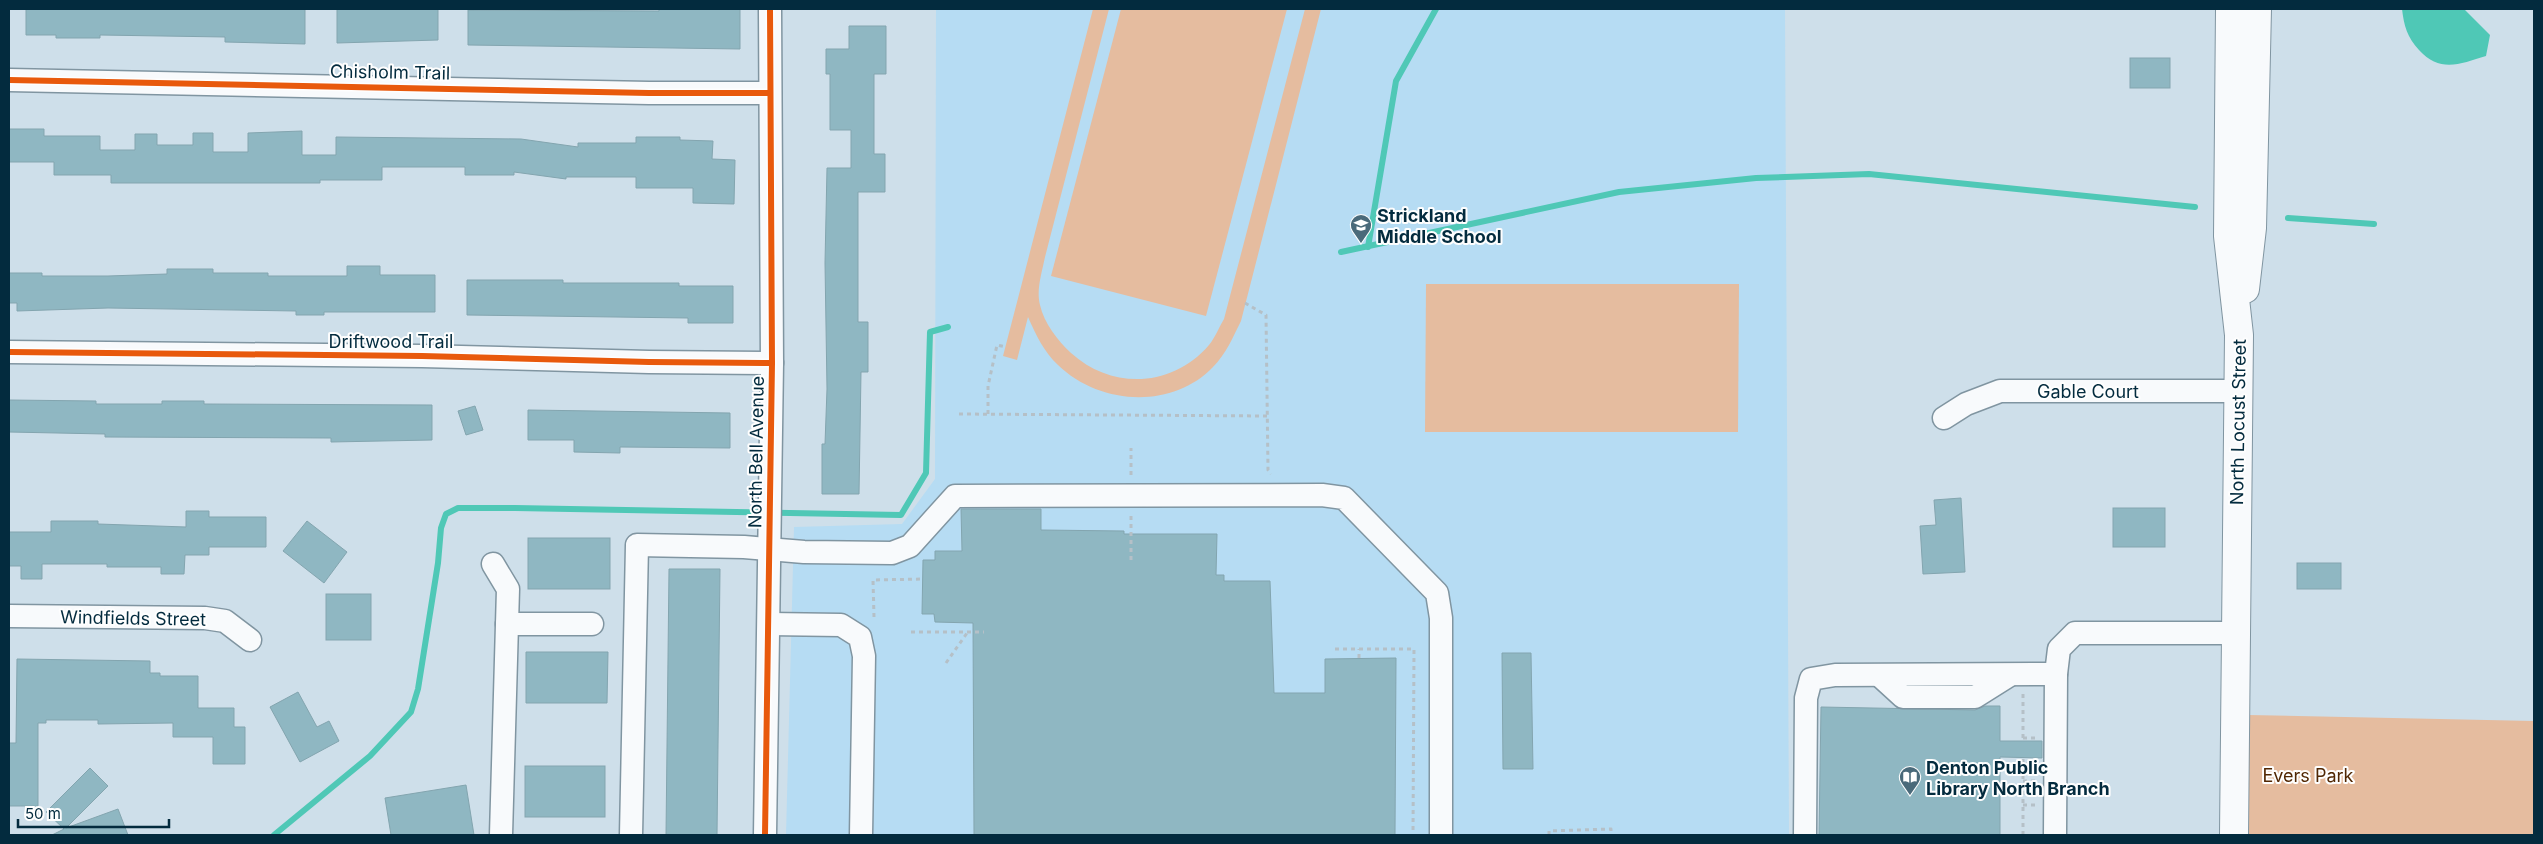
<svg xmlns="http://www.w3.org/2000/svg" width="2543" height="844" viewBox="0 0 2543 844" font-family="Inter,sans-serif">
	<rect width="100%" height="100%" fill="#cedfea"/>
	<path fill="#b6dcf3" d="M936,9H1785L1789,835H786L794,527L902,524L935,479Z"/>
	<g fill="#e5bc9f">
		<path d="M1093,9H1109L1045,257C1042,272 1036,290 1040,305C1044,323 1058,341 1071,353C1112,390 1172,388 1209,345C1215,338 1219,327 1224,319L1305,9H1321L1241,321C1233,337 1226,354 1213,367C1172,410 1099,405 1058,365C1044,352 1036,335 1028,317L1017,360L1003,356Z"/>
		<path d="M1121,9H1287L1206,316L1051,276Z"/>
		<path d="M1426,284H1739L1738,432H1425Z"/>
		<path d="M2248,715L2534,721V835H2248Z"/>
	</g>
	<path fill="#4fc8b6" d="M2402,9H2464L2490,35L2486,56C2460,64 2440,73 2419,50C2407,37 2404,26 2402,9Z"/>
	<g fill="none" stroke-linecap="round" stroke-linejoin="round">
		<g stroke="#4fc8b6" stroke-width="6">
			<path d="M2288,218L2374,224"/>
			<path d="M1368,247L1396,81L1436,9"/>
			<path d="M1341,252L1619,192L1756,178L1869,174L2195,207"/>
			<path d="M274,835L370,756L411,712L418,689L438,563L441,528L446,514L458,508H515L901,515L926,473L930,332L948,327"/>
		</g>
	</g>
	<g fill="#8fb7c2" stroke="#83a5af">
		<path d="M26,9H305V44L225,42V37L100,35V38H56V35H26Z"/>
		<path d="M337,9H438V40L337,43Z"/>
		<path d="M659,9H740V49L468,45V10L659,11Z"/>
		<path d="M849,26H886V74H874V154H885V192H858V322H868V372H861L859,494H822V444H825L827,389L825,263L827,168H851V130H830V74H826V49H849Z"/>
		<rect x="2130" y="58" width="40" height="30"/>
		<path d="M9,129H44V136H100V150H135V134H157V145H193V133H213V152H248V133L302,131V155H336V137L521,139L578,147V143H636V137H680V140L713,141L712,159L735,160L734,204L693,203V188H636V177H566V179L514,172V175H465V167H382V180H320V183H111V175H54V162H9Z"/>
		<path d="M347,266H380V275H435V312H324V315H296V311L108,308L17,311V303H9V273H42V276H108L167,274V269H213V273H268V276H347Z"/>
		<path d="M467,280H563V283H679V286H733V323H688V318L467,315Z"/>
		<path d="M9,400L96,401V404H162V401H204V404L432,405V440L331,442V438L105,437V434L9,432Z"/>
		<path d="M475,406L483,430L466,435L458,411Z"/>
		<path d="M528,410L730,413V448L620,447V453L574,452V440H528Z"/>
		<path d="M1961,498L1965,572L1923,574L1920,526L1936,525L1934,500Z"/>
		<rect x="2113" y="508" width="52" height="39"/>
		<path d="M961,509H1041V530L1124,531V534H1217L1216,575H1224V581H1270L1274,693H1325V659L1396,658L1395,835H974L973,623L935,622L934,614H922L923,560H935V551H962Z"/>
		<path d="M186,511H209V517H266V547H209V555H185L184,574H161V567H107V564H42V579H21V566H9V532H51V521H98V524L186,527Z"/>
		<path d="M307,521L347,552L324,583L283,551Z"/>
		<rect x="528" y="538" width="82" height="51"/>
		<rect x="2297" y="563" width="44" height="26"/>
		<path d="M669,569H720L717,835H666Z"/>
		<rect x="326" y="594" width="45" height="46"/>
		<path d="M526,652H608L607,703H526Z"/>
		<path d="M1502,653H1531L1533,769H1503Z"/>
		<path d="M17,659L150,661V673H160V676H198V708H234V727H245V764H213V737H173V723L98,724V720H46V723H38V806H9V743H16Z"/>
		<path d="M298,692L317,727L329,721L339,741L300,762L270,707Z"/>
		<path d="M1985,706H2000V741H2042V758L2000,757V835H1819L1821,707L1975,710Z"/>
		<rect x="525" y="766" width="80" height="51"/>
		<path d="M90,768L108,786L66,828L118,809L128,835H52L64,829L46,812Z"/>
		<path d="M466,785L474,835H391L385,798Z"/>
	</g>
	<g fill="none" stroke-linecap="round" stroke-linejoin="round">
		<g stroke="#8095a1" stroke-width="25">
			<g id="minor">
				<path d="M9,80L649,93H770"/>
				<path d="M9,352L422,356L649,362L772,363"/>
				<path d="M1944,418L1966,404L2000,391H2238"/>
				<path d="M493,564L508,589L501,835"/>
				<path d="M9,616L205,618L225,621L250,640"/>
				<path d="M507,624H592"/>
				<path d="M769,624L841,625L860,637L864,656L861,835"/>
				<path d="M1880,676L1903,697H1975L2010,675"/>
				<path d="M631,835L637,545L744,547L804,552L892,553L910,546L955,496L1322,495L1344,498L1437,593L1441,618V835"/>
				<path d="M765,835L772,363L770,9"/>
				<path d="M1805,835L1806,698L1811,679L1835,675L2056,674"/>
				<path d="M2055,835L2056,674L2059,649L2075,633H2235"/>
			</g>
		</g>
		<g stroke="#8095a1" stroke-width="30">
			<g id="major">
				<path d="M2230,9L2228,236L2239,335L2234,835"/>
				<path d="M2245,289L2252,228L2257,9"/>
			</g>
		</g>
		<g stroke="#b5c0c7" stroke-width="3" stroke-dasharray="4 4" stroke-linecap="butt">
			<path d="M1245,303L1266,315L1268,470L1271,474"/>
			<path d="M959,414L1268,416"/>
			<path d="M988,414V386L997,345L1006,347"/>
			<path d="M1131,475V448"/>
			<path d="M1131,516V560"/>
			<path d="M874,617L873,580L923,579"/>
			<path d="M911,632H984"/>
			<path d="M1335,649H1414L1413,835"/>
			<path d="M1359,658V649"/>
			<path d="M946,663L967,633"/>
			<path d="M2023,694V741"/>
			<path d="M2023,738H2035"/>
			<path d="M2023,764H2035"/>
			<path d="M2023,781H2035"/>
			<path d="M2023,805H2035"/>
			<path d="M1549,835V831L1611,829V835"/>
			<path d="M2023,835V758"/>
		</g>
		<use href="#minor" stroke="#f8fafc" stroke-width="22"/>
		<use href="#major" stroke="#f8fafc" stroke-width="28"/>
		<g stroke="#fefefe" stroke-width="9">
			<g id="cycleway">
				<path d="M9,80L649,93H770"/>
				<path d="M9,352L422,356L649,362L772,363"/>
				<path d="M765,835L772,363L770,9"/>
			</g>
		</g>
		<use href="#cycleway" stroke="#e8590c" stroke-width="6"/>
	</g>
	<defs>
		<g id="school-pin" transform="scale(1.125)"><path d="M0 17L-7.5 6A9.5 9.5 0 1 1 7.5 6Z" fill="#4a6a7a" stroke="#fefefe"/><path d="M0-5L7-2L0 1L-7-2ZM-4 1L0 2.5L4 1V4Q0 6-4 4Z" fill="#fff"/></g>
		<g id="library-pin" transform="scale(1.125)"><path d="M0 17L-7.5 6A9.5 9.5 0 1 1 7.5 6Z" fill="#4a6a7a" stroke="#fefefe"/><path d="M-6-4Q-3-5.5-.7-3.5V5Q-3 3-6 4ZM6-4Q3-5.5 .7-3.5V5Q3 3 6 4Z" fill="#fff"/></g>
	</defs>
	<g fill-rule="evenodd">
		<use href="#school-pin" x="1361" y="225"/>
		<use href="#library-pin" x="1910" y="777"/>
	</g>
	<g text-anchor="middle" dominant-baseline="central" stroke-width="4" stroke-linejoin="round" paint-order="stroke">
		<g font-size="18" fill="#032b3e" stroke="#fefefe">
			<text transform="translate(390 72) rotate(1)">Chisholm Trail</text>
			<text x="391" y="341">Driftwood Trail</text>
			<text x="2088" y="391">Gable Court</text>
			<text transform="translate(2238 422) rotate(-89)">North Locust Street</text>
			<text transform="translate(756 452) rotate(-89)">North Bell Avenue</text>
			<text transform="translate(133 618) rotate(1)">Windfields Street</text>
		</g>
		<g font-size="18" font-weight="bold" fill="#032b3e" stroke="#fefefe" text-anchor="start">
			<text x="1377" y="215">Strickland<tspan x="1377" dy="21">Middle School</tspan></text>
			<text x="1926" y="767">Denton Public<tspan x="1926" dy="21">Library North Branch</tspan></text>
		</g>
		<g font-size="18" fill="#512703" stroke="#fefefe">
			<text x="2308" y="775">Evers Park</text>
		</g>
	</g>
	<rect width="2543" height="844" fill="none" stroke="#032b3e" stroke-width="20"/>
	<path d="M18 819v8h151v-8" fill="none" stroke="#032b3e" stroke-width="2.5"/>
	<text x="25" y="819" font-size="15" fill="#032b3e" stroke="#fefefe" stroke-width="4" paint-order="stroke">50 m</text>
</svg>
